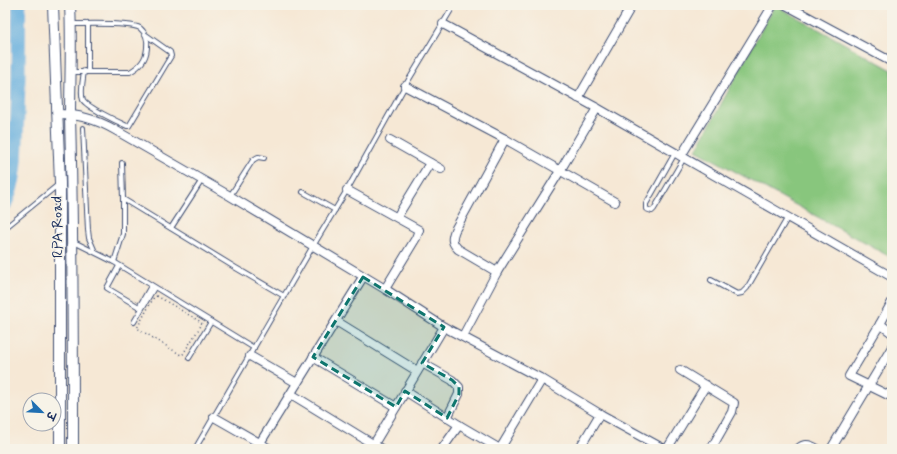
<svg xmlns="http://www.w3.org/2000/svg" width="897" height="454" viewBox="0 0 897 454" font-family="Mynerve,'Playpen Sans Deva',sans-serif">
	<rect width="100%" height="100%" fill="#f7f3e8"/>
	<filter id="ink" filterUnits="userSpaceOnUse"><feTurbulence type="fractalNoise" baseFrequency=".025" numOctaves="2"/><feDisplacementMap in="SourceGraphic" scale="8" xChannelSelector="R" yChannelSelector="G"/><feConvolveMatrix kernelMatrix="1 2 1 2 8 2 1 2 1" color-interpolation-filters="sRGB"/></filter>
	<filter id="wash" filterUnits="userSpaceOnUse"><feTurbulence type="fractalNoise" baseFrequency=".012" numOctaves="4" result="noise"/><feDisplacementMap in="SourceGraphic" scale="16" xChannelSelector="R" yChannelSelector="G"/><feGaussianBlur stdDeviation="0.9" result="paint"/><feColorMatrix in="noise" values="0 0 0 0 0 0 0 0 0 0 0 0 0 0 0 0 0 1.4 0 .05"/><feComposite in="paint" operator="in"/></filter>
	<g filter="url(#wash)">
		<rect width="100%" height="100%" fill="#f6e8d5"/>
		<path fill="#88c67d" stroke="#527a6e" d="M775,5L892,70V258L696,150Z"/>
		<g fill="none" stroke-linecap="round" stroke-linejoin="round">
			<path stroke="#66afde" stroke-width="14" d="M5,204C17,180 16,152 17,125C19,85 19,45 19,5"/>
		</g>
	</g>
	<g filter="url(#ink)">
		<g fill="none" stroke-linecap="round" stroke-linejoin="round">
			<g stroke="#3c4b70" stroke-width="6">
				<g id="service">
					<path d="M84,71C83,79 80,93 83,100C87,107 118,122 127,126H129L171,56L170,52L146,35"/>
					<path d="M88,71V25"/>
					<path d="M71,72H130C140,66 146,60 147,48C148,41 146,33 140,28C130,22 85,24 72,24"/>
					<path d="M83,128L88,230L89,238L95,252"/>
					<path d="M675,153L646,204V209L652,211L654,209L684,158"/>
					<path d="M122,163L123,199"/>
					<path d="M303,192L335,210"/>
					<path d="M230,196L253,160L258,157L264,158"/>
					<path d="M5,228L59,184"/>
					<path d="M171,228L202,180"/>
					<path d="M74,242L114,262L254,348"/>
					<path d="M114,262L123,234V199L236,268L284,296"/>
					<path d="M119,266L107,288L139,307L151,286"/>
					<path d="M711,280L737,294L742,293L747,288L788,217"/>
					<path d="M134,322L154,288"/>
					<path d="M189,358L211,322"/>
					<path d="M195,449L313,246L347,190L405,86L454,5"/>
				</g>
			</g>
			<g stroke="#3c4b70" stroke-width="10">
				<g id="minor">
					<path d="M619,5L629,10"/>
					<path d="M786,5L892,62"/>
					<path d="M443,24L597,108L892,277"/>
					<path d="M405,86L505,139L615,202"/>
					<path d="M578,98L632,5"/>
					<path d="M57,114C79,114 96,119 115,130L230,196L385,289L444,327L542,379L600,414L664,449"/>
					<path d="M390,140L441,169"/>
					<path d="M681,156L773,5"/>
					<path d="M347,190L419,230L416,238L385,289"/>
					<path d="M397,217L430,163"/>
					<path d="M497,272L458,249C451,242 452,238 455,230L505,139"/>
					<path d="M336,321L417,371"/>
					<path d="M880,324L892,302"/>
					<path d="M892,333L880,324L849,376L892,397"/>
					<path d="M463,336L497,272L560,171L597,108"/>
					<path d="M250,356L297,383"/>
					<path d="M313,357L396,407"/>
					<path d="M422,363L452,380L459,387V394L447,418"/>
					<path d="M680,370L734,403L732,412L711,449"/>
					<path d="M405,391L459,425L442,449"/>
					<path d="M291,394L381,449"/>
					<path d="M214,417L270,449"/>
					<path d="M459,425L500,449"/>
					<path d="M260,443L363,277"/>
					<path d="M371,449L444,327"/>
					<path d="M500,449L542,379"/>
					<path d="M579,449L600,414"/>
					<path d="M667,449L706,385"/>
					<path d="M798,449C804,443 811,445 817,449"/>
					<path d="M831,449L892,347"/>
				</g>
			</g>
			<g stroke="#3c4b70" stroke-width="12">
				<g id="tertiary">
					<path d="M53,5L60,183V449"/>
					<path d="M70,5C72,42 70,79 70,117C73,228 73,338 73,449"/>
				</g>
			</g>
			<path stroke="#3c4b70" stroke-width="1.5" stroke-dasharray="1 3" stroke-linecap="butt" d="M157,296L201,322L202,324L183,354L181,355L137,328L154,297Z"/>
			<use href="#service" stroke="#fff" stroke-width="4"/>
			<use href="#minor" stroke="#fff" stroke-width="8"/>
			<use href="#tertiary" stroke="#fff" stroke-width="10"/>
		</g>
	</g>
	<path fill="#0f766e" fill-opacity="0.2" stroke="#0f766e" stroke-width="3" stroke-dasharray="8 5" stroke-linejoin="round" d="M363,277L444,327L422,363L452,380L459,387V394L447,418L405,391L396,407L313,357Z"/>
	<g text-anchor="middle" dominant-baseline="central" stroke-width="3" stroke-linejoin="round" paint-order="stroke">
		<g font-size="15" fill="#1b2f5e" stroke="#f7f3e8">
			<text transform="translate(58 227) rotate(-91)">RPA Road</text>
		</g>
	</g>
	<rect width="897" height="454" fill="none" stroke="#f7f3e8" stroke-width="20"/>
	<g transform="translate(42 412) rotate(114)"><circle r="19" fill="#f7f3e8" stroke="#9fa5b1"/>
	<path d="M0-3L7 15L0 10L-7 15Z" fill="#1f6fb2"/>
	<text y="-6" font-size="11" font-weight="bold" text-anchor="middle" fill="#1b2f5e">उ</text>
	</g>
</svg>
